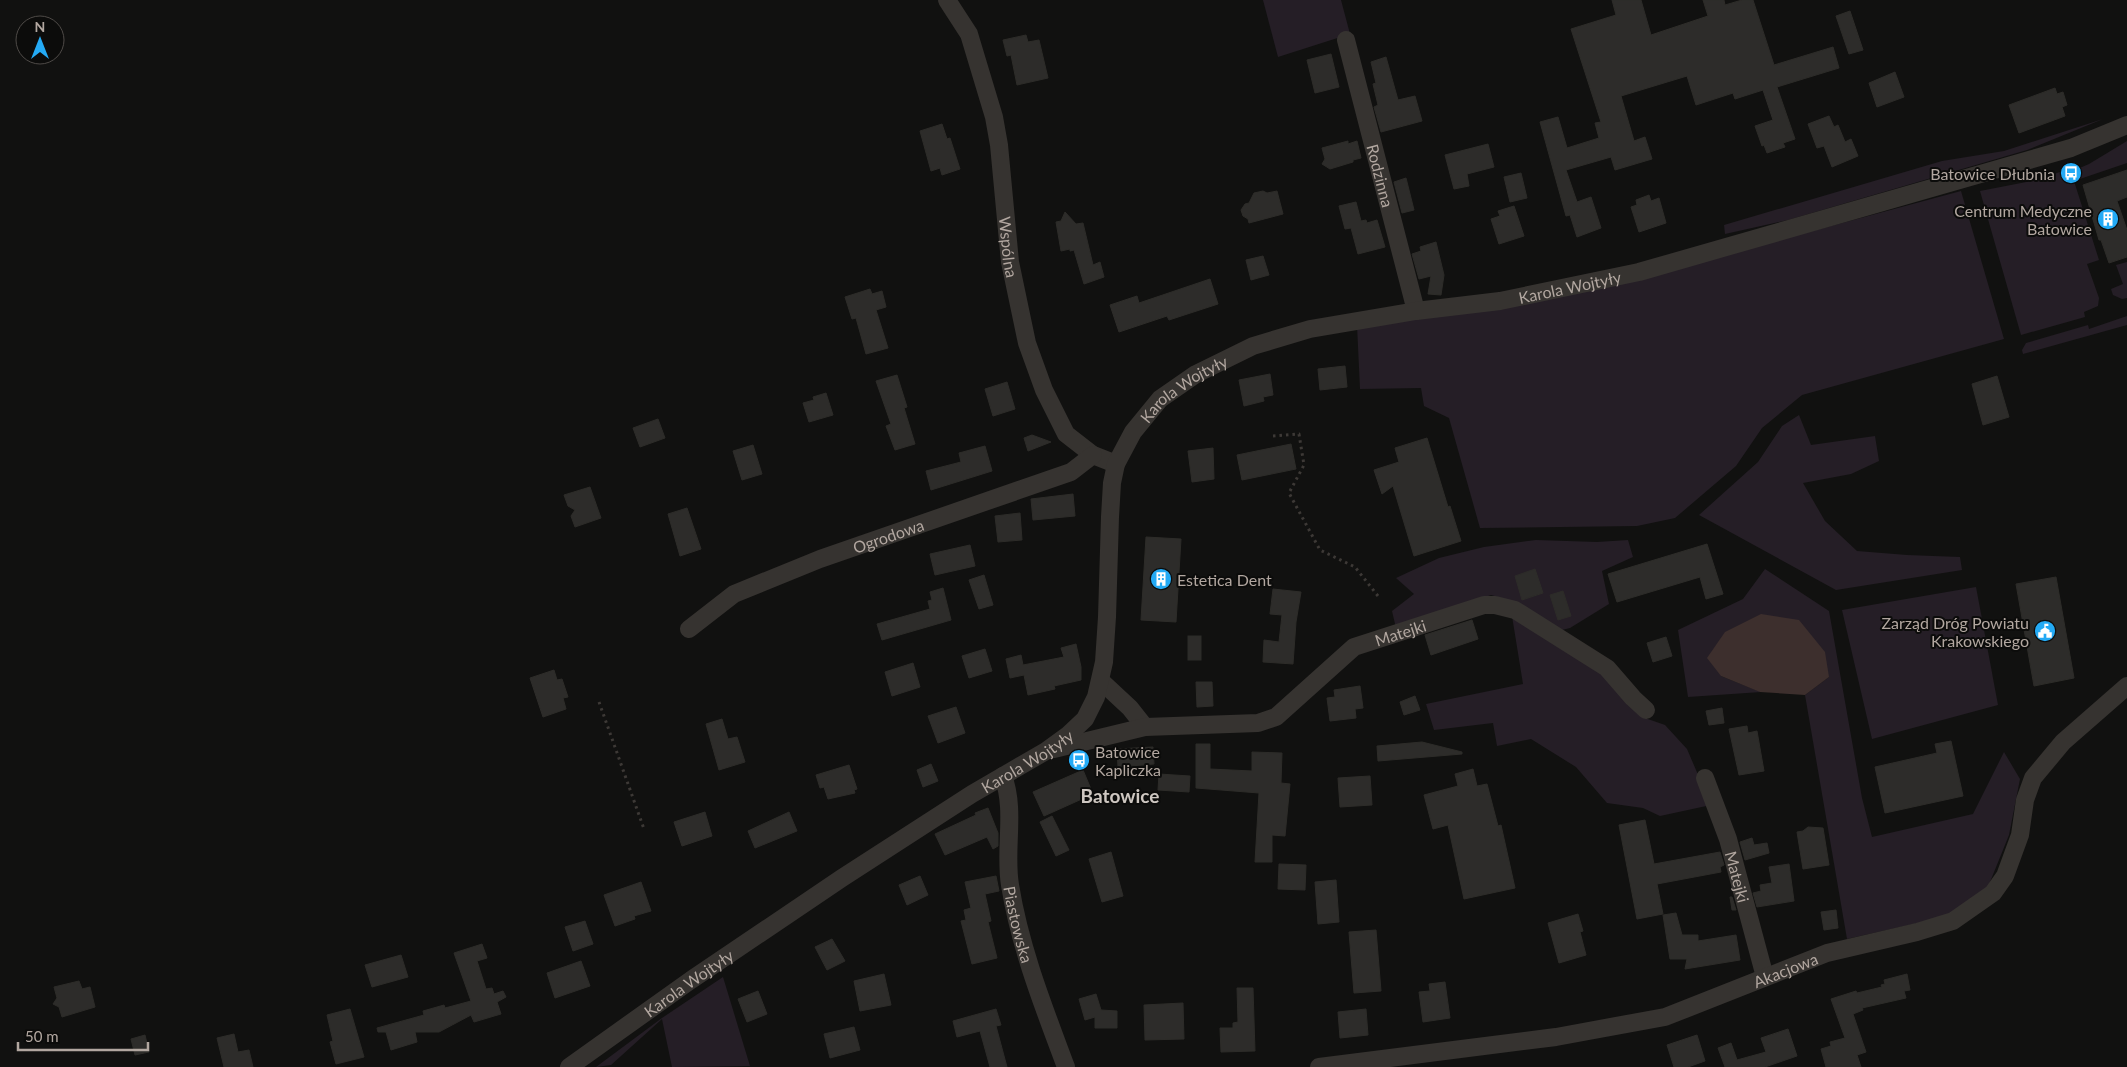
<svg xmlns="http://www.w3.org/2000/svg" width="2127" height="1067" viewBox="0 0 2127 1067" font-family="Lato,sans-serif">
	<rect width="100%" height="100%" fill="#111110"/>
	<g fill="#251e26">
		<path d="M1263,0H1341L1350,34L1278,57Z"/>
		<path d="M2103,119L2027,150L1788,220L1725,234L1724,225L1942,161L2004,151Z"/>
		<path d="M2127,141V163L2074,181L2099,260L2087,264L2099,298L2098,306L2084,312L2085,317L2021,335L1980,191L2041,179L2065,170L2068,173L2089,164Z"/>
		<path d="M1961,191L2004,339L1802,395L1762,428L1736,466L1675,518L1637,526L1480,528L1449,418L1424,406L1421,388L1360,389L1357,325L1641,277Z"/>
		<path d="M2127,262V298L2122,299L2113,295L2111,289L2123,284L2116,265Z"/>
		<path d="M2127,316V325L2023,354L2022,350L2026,343L2088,325L2089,329Z"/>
		<path d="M1799,415L1811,445L1875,436L1879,461L1851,474L1803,483L1825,521L1857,551L1907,555L1960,557L1962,570L1836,590L1699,515L1758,462L1782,426Z"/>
		<path d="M1536,540L1597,542L1628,540L1633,557L1602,571L1609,604L1570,628L1562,630L1512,601L1491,595L1396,628L1392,611L1414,594L1396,578L1439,558L1484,547Z"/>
		<path d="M1765,569L1829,611L1862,798L1872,837L1973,814L2004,752L2020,779L2009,835L1988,887L1949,916L1847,939L1805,695L1829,677L1721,676L1761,692L1688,697L1678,630L1743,599Z"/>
		<path d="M1976,587L1998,705L1872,739L1842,610Z"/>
		<path d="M1512,616L1604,672L1645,718L1665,725L1687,749L1711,805L1660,816L1643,808L1607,803L1576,767L1531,739L1497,746L1493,723L1434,730L1426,704L1523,684Z"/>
		<path d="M723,977L750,1066L672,1067L662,1019L611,1065L596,1067L662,1018Z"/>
	</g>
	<path fill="#3d2f2d" d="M1761,614L1799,620L1825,652L1829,677L1805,695L1760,692L1721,676L1707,658L1725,632Z"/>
	<g fill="#2d2c2a" stroke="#2d2c29">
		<path d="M1612,0H1641L1651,35L1708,16L1703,0H1724L1725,5L1742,0H1753L1774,65L1833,47L1839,68L1777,87L1795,139L1783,143L1785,147L1767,153L1764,145L1762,146L1755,126L1773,120L1763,90L1735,99L1733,93L1696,105L1687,76L1621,96L1634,141L1645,137L1652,159L1615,170L1611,157L1566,170L1577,202L1591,197L1601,228L1577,237L1570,215L1566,216L1540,122L1558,117L1567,148L1599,138L1595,123L1601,122L1571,29L1616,15Z"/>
		<path d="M1850,11L1863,50L1849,54L1836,16Z"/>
		<path d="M1026,35L1028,42L1039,40L1048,78L1017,85L1011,55L1007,56L1003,40Z"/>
		<path d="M1331,54L1339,87L1315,93L1307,60Z"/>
		<path d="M1386,57L1398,100L1415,96L1422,121L1381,132L1374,107L1378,105L1373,84L1376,83L1371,62Z"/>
		<path d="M1895,72L1904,97L1877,107L1869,83Z"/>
		<path d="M2055,88L2057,94L2063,92L2067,105L2062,107L2065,116L2019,133L2009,105Z"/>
		<path d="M1829,116L1834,127L1838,125L1845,142L1851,139L1858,156L1832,167L1824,146L1817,148L1808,124Z"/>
		<path d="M942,124L947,139L950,138L960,169L942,175L940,168L931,171L920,131Z"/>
		<path d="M1348,141V144L1357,141L1361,158L1353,160V162L1330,169L1322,164L1325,159L1322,148Z"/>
		<path d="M1488,144L1494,167L1467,174L1469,186L1454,189L1445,155Z"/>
		<path d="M2127,170V197L2117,201L2127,230V257L2109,263L2101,240H2099L2083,185Z"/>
		<path d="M1521,173L1527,198L1510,202L1504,177Z"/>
		<path d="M1406,178L1414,210L1402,213L1394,182Z"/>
		<path d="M1263,191L1267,193L1277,191L1283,214L1249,223L1248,219L1243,216L1241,210L1245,204L1249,203L1254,193Z"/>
		<path d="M1649,195L1651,201L1659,198L1666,223L1639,232L1631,207L1637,205L1636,200Z"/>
		<path d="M1356,202L1361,221L1366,220L1367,223L1377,220L1385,247L1358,254L1351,228L1345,229L1339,206Z"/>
		<path d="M1514,206L1524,236L1499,244L1491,219L1500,216L1498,211Z"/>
		<path d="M1065,212L1076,224L1083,223L1093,265L1100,262L1104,277L1084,284L1074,250L1070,251V249L1061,251L1056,222L1061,221Z"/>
		<path d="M1436,242L1444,275L1441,295L1428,294L1431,276L1419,279L1412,254L1421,251L1420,247Z"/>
		<path d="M1263,256L1269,275L1251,280L1246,260Z"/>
		<path d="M1210,279L1218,304L1169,320L1167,316L1119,332L1110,305L1137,296L1139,303Z"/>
		<path d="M870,289L872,294L882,291L886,307L876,310L888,348L866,354L856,318L852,319L845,297Z"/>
		<path d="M1345,366L1347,387L1320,390L1318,369Z"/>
		<path d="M1270,374L1273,395L1263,397L1264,401L1244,406L1239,380Z"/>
		<path d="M897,375L907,407L904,408L915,444L895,450L886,426L891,424L876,381Z"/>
		<path d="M1997,376L2009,417L1983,425L1972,384Z"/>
		<path d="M1007,382L1015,409L993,416L985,389Z"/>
		<path d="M826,393L833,415L809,422L803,403L814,400L813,397Z"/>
		<path d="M658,419L665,438L640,447L633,428Z"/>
		<path d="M1032,435L1051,442L1028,451L1024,438Z"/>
		<path d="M1427,438L1448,507L1450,506L1461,541L1414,556L1393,486L1382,494L1374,470L1399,462L1395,448Z"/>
		<path d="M1291,444L1296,469L1242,480L1237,455Z"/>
		<path d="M753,445L762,474L742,480L733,451Z"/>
		<path d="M985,446L992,471L931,490L926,471L961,462L959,453Z"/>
		<path d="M1213,448L1214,479L1192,482L1188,451Z"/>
		<path d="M590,487L601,518L575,527L571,516L575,510L568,506L564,495Z"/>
		<path d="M1073,494L1075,516L1033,520L1031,499Z"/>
		<path d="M687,508L701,549L680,556L668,514Z"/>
		<path d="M1020,513L1022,540L998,542L995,516Z"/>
		<path d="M1146,537L1181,539L1176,622L1141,620Z"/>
		<path d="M1707,544L1723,594L1706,599L1700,577L1617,602L1608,574Z"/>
		<path d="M970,545L975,566L935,575L930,554Z"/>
		<path d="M1535,569L1543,593L1522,600L1515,576Z"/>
		<path d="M984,575L993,605L979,609L969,580Z"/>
		<path d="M2056,577L2074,678L2034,686L2016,584Z"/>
		<path d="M943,588L951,620L882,640L877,624L930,609L928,601L932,600L930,592Z"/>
		<path d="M1273,589L1301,592L1296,622L1293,664L1263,662L1264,640L1279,642L1282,615L1270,614Z"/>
		<path d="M1563,591L1571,616L1558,620L1550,595Z"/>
		<path d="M1472,620L1478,639L1431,655L1425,635Z"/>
		<rect x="1188" y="636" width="13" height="24"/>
		<path d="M1666,637L1672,656L1653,662L1647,643Z"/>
		<path d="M1076,644L1081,667V680L1054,686L1055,689L1028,695L1024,675L1010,678L1006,659L1021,655L1023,665L1064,657L1061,648Z"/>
		<path d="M985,649L992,671L969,678L962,656Z"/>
		<path d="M913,663L920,687L892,696L885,672Z"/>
		<path d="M554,670L557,680L562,679L568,697L563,698L566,709L543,717L530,678Z"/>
		<path d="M1196,682H1212L1213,706L1197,707Z"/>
		<path d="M1360,686L1363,708L1355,709L1356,718L1330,721L1327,698L1335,697L1334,690Z"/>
		<path d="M1415,696L1420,710L1404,715L1400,702Z"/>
		<path d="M956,707L965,733L938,743L928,716Z"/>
		<path d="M1722,708L1724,723L1709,725L1706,711Z"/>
		<path d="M722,719L728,739L737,737L745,762L719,770L706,724Z"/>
		<path d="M1747,726L1748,733L1757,731L1764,771L1739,775L1729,729Z"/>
		<path d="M1951,741L1963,796L1885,813L1875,767L1937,753L1935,744Z"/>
		<path d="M1422,742L1462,752V754L1378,761L1377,746Z"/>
		<path d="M1196,744H1210V769L1252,771V752L1282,753L1281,783L1290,784L1285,836L1272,835V862H1255L1259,793L1196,788Z"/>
		<path d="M1153,747L1154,764L1118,767L1117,749Z"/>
		<path d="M931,764L938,781L923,787L917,770Z"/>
		<path d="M849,765L857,789L854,790L855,793L828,799L824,787L820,788L816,775Z"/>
		<path d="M1473,769L1477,786L1487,784L1498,826L1501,825L1515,888L1464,899L1448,825L1433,829L1424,795L1458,786L1455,774Z"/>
		<path d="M1083,770L1093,794L1044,816L1033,792Z"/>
		<path d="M1159,774L1190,776L1189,792L1158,790Z"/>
		<path d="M1370,776L1372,805L1340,807L1338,778Z"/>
		<path d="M988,808L998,833V846L993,849L987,837L945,855L935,834L976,815L975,813Z"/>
		<path d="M705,812L712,836L682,846L674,822Z"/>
		<path d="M789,812L797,831L755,848L748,831Z"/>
		<path d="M1052,816L1069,850L1056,856L1040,822Z"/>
		<path d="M1645,820L1654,864L1720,852L1724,865L1720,867L1721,872L1657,884L1663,914L1637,919L1619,825Z"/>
		<path d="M1808,827L1823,828L1829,865L1803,869L1797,832L1803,831Z"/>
		<path d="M1752,838L1754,845L1767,843L1769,853L1745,860L1740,842Z"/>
		<path d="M1111,852L1123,896L1102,902L1089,859Z"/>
		<path d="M1279,864L1306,865L1305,890L1278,889Z"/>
		<path d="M1789,864L1794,901L1757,907L1753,893L1761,891L1760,885L1772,883L1769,867Z"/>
		<path d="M920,876L928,895L907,905L899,885Z"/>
		<path d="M996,876L999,891L985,894L991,921L988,922L997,958L972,964L961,921L966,920L964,910L971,908L965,882Z"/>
		<path d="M1336,880L1339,922L1318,924L1315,882Z"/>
		<path d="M641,882L651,911L634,916L635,919L615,926L604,895Z"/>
		<path d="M1730,897H1732L1736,910H1732Z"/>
		<path d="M1836,910L1838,928L1824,930L1821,912Z"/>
		<path d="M1676,913L1682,935H1698V941L1736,935L1740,960L1685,969L1687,959H1670L1663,915Z"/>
		<path d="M1578,914L1583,931L1580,932L1586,955L1559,963L1548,923Z"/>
		<path d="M585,921L593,944L573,951L565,927Z"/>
		<path d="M1376,930L1381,991L1354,993L1349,932Z"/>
		<path d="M832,939L845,961L827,970L815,947Z"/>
		<path d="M482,944L487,958L477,961L486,989L492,988L494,994L503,991L506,997L497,1002L501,1014L474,1022L471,1015L439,1032H415L417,1042L391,1050L386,1032H378L377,1028L424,1015L423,1011L444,1005L445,1008L471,1001L454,953Z"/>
		<path d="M401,955L408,977L372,987L365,965Z"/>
		<path d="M581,961L590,986L555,998L547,973Z"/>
		<path d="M884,974L891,1005L860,1011L854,981Z"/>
		<path d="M1907,974L1910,990L1904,991L1906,998L1862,1008L1863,1010L1853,1014L1866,1052L1857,1055L1861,1067H1826L1821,1049L1831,1046L1830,1042L1845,1038L1831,999L1856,991L1857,993L1882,987L1881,985L1885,984L1884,980Z"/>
		<path d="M79,981L82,989L90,987L95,1007L62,1017L59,1007L53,1004L57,998L54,987Z"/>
		<path d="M1445,982L1450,1018L1423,1022L1419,992L1430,991L1429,984Z"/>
		<path d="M1237,988H1253L1255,1051L1221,1052L1220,1028H1233V1023L1238,1022Z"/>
		<path d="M758,991L767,1014L747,1022L738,999Z"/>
		<path d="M1096,994L1101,1010L1117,1011V1028H1095V1017L1085,1020L1079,999Z"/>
		<path d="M1183,1003L1184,1039L1145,1040L1144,1005Z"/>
		<path d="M350,1009L364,1057L336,1064L330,1042L333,1041L327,1015Z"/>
		<path d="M996,1009L1001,1025L996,1026L1007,1067H990L980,1031L957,1037L953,1021Z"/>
		<path d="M1366,1009L1368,1035L1340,1038L1338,1012Z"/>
		<path d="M854,1027L860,1050L830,1058L824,1034Z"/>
		<path d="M1788,1029L1797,1056L1765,1067H1725L1718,1048L1731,1043L1737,1060L1766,1052L1761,1038Z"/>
		<path d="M234,1034L238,1052L249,1050L253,1067H224L217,1038Z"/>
		<path d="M145,1035L149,1052L135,1055L131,1039Z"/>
		<path d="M1697,1035L1705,1061L1688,1067H1674L1667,1045Z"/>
	</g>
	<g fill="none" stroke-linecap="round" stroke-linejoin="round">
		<g stroke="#3d3936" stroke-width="3" stroke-dasharray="2.5 4" stroke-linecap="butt">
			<path d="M1273,436L1299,434L1304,465L1289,493L1320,550L1355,567L1378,596"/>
			<path d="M599,702L644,829"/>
		</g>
		<g stroke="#363330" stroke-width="18">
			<path id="s1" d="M947,0L969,34L994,117L999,145L1010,262L1027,343L1044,390L1066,434L1093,455L1116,464"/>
			<path id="s2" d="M1346,40L1416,311"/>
			<path id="s3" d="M689,629L734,594L820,559L1071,472L1093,455"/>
			<path d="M1101,681L1130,708L1145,727"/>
			<path id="s4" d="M1054,749L1145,727L1258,723L1276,717L1354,647L1484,605H1495L1515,610L1607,668L1633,698L1646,710"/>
			<path id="s5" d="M1003,776C1016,811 1004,849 1010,885C1020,948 1044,1008 1066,1067"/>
			<path id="s6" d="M1705,778L1728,839L1765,977"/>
			<path id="s7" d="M569,1067L691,980L842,878L972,794L1046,751L1068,735L1085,719L1096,697L1104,662L1107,617L1110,517L1112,483L1116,464L1133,432L1160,399L1196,374L1253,346L1310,329L1416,311L1500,301L1639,272L2071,148L2127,125"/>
			<path id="s8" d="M1319,1067L1556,1037L1665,1017L1827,953L1917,932L1953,921L1993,893L2005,876L2020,835L2025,800L2033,778L2063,742L2127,686"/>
		</g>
	</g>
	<defs>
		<g id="bus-disc" transform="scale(1.125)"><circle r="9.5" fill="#24aaf5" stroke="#0c0c0b"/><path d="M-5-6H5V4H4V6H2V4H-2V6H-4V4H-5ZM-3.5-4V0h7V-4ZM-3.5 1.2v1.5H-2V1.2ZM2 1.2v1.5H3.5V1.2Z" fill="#fff"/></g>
		<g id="building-disc" transform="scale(1.125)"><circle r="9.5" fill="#24aaf5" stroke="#0c0c0b"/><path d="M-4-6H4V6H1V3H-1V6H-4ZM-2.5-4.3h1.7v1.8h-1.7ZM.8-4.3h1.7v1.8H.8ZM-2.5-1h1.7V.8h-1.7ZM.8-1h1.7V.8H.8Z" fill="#fff"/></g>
		<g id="civic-disc" transform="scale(1.125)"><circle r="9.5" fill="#24aaf5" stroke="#0c0c0b"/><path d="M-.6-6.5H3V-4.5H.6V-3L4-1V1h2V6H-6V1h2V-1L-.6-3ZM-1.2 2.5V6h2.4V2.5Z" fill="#fff"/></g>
	</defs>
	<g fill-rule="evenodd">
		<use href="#bus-disc" x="2071" y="173"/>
		<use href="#building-disc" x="2108" y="219"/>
		<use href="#building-disc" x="1161" y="579"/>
		<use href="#civic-disc" x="2045" y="631"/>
		<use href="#bus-disc" x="1079" y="760"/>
	</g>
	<g text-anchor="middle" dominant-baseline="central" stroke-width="4" stroke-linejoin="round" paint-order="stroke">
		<g font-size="16" fill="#b2a7a0" stroke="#0c0c0b" text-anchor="end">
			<text x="2055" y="173">Batowice Dłubnia</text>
			<text x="2092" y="210">Centrum Medyczne<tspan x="2092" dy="18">Batowice</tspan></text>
			<text x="1177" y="579" text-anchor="start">Estetica Dent</text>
			<text x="2029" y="622">Zarząd Dróg Powiatu<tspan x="2029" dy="18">Krakowskiego</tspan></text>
			<text x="1095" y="751" text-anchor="start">Batowice<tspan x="1095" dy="18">Kapliczka</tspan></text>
		</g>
		<g font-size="16" fill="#b2a7a0" stroke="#0c0c0b">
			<text stroke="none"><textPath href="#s2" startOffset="140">Rodzinna</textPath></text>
			<text stroke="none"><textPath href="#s1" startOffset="258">Wspólna</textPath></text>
			<text stroke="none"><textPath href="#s7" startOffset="1391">Karola Wojtyły</textPath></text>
			<text stroke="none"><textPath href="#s7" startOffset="986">Karola Wojtyły</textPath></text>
			<text stroke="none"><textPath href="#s3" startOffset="222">Ogrodowa</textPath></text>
			<text stroke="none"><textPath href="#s4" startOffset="379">Matejki</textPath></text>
			<text stroke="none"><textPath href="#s7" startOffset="551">Karola Wojtyły</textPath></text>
			<text stroke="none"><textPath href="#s6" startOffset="104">Matejki</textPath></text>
			<text stroke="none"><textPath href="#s5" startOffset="150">Piastowska</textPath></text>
			<text stroke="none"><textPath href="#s8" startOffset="479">Akacjowa</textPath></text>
			<text stroke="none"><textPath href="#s7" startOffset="146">Karola Wojtyły</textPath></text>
		</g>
		<g font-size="19" font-weight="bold" fill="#cec7c1" stroke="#0c0c0b">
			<text x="1120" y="795">Batowice</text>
		</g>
	</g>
	<g transform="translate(40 40)"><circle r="24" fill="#0c0c0b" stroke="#4e4a47"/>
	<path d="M0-4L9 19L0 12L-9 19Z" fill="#24aaf5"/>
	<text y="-8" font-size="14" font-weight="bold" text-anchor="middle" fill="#b2a7a0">N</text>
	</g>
	<path d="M18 1042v8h130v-8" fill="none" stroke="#b2a7a0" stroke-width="2.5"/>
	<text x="25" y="1042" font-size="15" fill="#b2a7a0" stroke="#0c0c0b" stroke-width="4" paint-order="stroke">50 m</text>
</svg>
